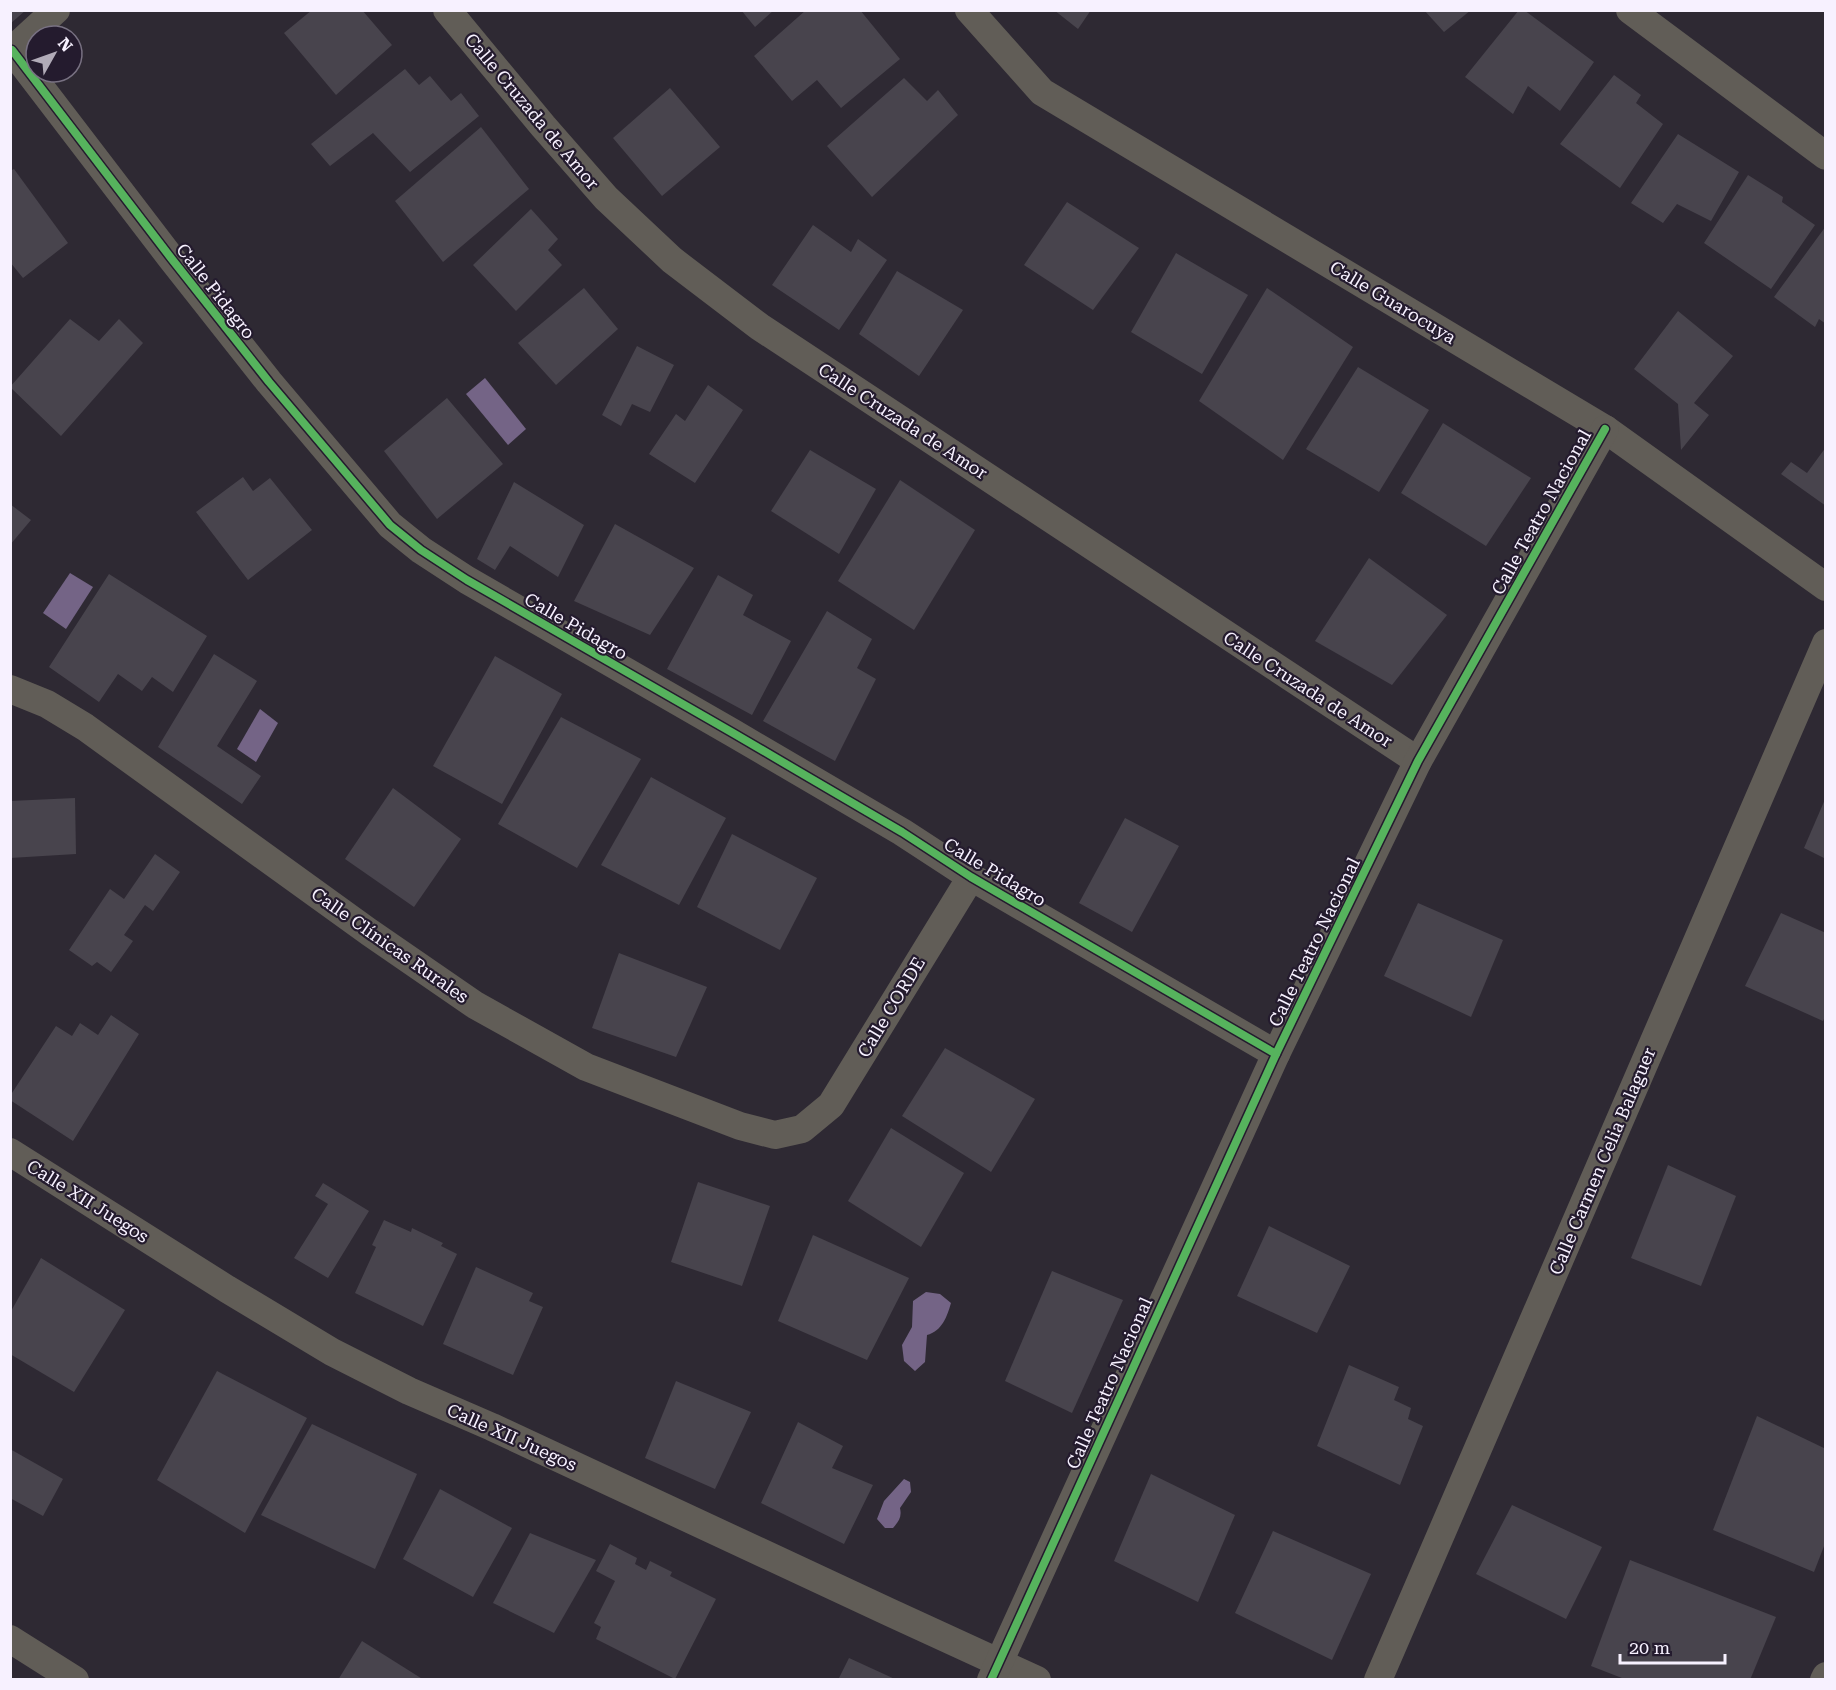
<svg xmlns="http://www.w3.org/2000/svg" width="1836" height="1690" viewBox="0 0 1836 1690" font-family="'Roboto Serif',serif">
	<rect width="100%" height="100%" fill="#2e2933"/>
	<g fill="#746486">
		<path d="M485,378L526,429L508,445L466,394Z"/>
		<path d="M70,573L93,587L66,629L43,613Z"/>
		<path d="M260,709L278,723L256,762L237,749Z"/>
		<path d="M926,1292L940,1294L951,1303C947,1317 942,1331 927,1335L925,1362L915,1371L904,1361L902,1345L912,1327L913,1301Z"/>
		<path d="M904,1479L910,1482L911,1492L900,1508C902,1517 899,1521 893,1528H885L877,1519L884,1501Z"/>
	</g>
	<g fill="#48444d">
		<path d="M10,10H26L10,24Z"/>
		<path d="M312,10H362L392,45L336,95L284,33Z"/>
		<path d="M741,10H774L755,27Z"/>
		<path d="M806,10H860L900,59L841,108L817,80L792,101L754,56Z"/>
		<path d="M1054,10H1091L1078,29Z"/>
		<path d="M1424,10H1471L1444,32Z"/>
		<path d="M1519,10H1524L1594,62L1560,111L1528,86L1513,114L1465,77Z"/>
		<path d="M405,69L419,85L430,76L451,101L461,93L479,116L410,172L373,133L330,166L311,144Z"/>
		<path d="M1614,75L1641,95L1636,103L1663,124L1620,188L1560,144Z"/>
		<path d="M904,78L927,101L938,90L958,115L872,197L827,146Z"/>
		<path d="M670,88L720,147L662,196L613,138Z"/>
		<path d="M481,127L529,189L443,262L395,201Z"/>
		<path d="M1678,134L1739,172L1711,221L1677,204L1663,223L1631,203Z"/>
		<path d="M14,169L68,243L23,278L10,262V171Z"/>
		<path d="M1748,175L1783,197L1782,202L1815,225L1771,289L1704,243Z"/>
		<path d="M1067,202L1139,248L1093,310L1024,265Z"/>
		<path d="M531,209L558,239L548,250L562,265L516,311L473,265Z"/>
		<path d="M813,225L851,252L858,239L887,260L839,330L772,285Z"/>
		<path d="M1826,226V324L1819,319L1815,327L1774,297Z"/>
		<path d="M1176,253L1248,295L1202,374L1131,332Z"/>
		<path d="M897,271L963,310L919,376L859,334Z"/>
		<path d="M584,288L618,329L556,385L518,343Z"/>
		<path d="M1267,288L1353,347L1283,460L1199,401Z"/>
		<path d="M1678,311L1733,356L1694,403L1709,415L1681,450L1678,404L1634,369Z"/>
		<path d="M70,319L99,341L119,319L143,343L61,436L10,387Z"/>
		<path d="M637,346L674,365L650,412L632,404L621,426L602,415Z"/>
		<path d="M1358,367L1429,410L1379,492L1306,449Z"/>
		<path d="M708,385L743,410L695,483L649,454L676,414L685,421Z"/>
		<path d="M447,398L503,464L437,519L384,451Z"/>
		<path d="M1443,423L1531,478L1486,546L1401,493Z"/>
		<path d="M1826,447V506L1781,474L1791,462L1807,473Z"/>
		<path d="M810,450L876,489L839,554L771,511Z"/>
		<path d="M243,477L253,491L270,478L312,530L248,580L196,512Z"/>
		<path d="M900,480L975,530L914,630L838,581Z"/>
		<path d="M514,482L584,525L558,577L510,546L495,570L477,559Z"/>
		<path d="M10,504L31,520L10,545Z"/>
		<path d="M615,524L694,568L650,635L574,601Z"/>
		<path d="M1369,558L1447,615L1392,685L1315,641Z"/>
		<path d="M109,574L207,636L173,692L152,677L142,691L118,674L99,702L49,667Z"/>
		<path d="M718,575L753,595L743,615L791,641L752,715L667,669Z"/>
		<path d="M827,611L872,639L857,668L876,679L835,761L763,721Z"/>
		<path d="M214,654L257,681L217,746L261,776L242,804L158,747Z"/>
		<path d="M495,656L562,694L502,804L433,766Z"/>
		<path d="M561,717L641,759L577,868L498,824Z"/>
		<path d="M651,777L726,818L679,905L601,865Z"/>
		<path d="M393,788L461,839L414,907L345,859Z"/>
		<path d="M1826,797V859L1804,848Z"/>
		<path d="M75,798L76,854L10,858V801Z"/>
		<path d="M1125,818L1179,846L1132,932L1079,903Z"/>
		<path d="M732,834L817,878L780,950L697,907Z"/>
		<path d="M155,854L180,872L153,911L145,905L124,935L133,941L111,972L97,962L92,966L69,950L110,889L124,899Z"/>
		<path d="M1418,903L1503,940L1471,1017L1384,976Z"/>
		<path d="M1781,913L1826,933V1015L1823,1021L1745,986Z"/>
		<path d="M619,953L707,987L676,1057L592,1028Z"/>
		<path d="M111,1015L139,1034L73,1141L10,1100V1096L56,1026L72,1036L80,1023L98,1035Z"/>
		<path d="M945,1048L1035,1099L991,1172L902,1116Z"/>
		<path d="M891,1128L964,1173L921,1247L848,1201Z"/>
		<path d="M1668,1165L1736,1196L1701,1286L1631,1258Z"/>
		<path d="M698,1182L770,1206L742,1286L671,1262Z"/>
		<path d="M323,1183L369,1211L328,1278L294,1258L328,1204L315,1196Z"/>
		<path d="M384,1220L411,1232L412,1228L443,1243L441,1246L457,1254L423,1326L355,1293L376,1247L372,1245Z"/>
		<path d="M1269,1226L1350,1266L1317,1333L1237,1296Z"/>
		<path d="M813,1235L909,1278L867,1360L778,1321Z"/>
		<path d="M41,1258L125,1310L74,1392L10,1354V1313Z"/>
		<path d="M476,1267L533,1293L529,1301L543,1307L513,1375L443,1344Z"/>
		<path d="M1052,1271L1123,1300L1072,1413L1005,1381Z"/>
		<path d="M1349,1365L1399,1387L1394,1400L1411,1408L1408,1419L1423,1426L1400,1485L1317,1446Z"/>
		<path d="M217,1371L307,1418L245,1533L157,1480Z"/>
		<path d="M676,1381L751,1412L715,1489L645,1458Z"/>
		<path d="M1757,1416L1826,1449V1541L1814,1572L1713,1530Z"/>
		<path d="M798,1422L843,1446L832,1468L873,1485L844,1544L761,1503Z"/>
		<path d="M312,1424L417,1474L375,1569L261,1515Z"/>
		<path d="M10,1449L63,1479L43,1516L10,1498Z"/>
		<path d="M1151,1474L1235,1515L1198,1602L1114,1561Z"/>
		<path d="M440,1489L512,1528L473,1597L403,1559Z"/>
		<path d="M1512,1505L1602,1547L1566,1619L1476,1574Z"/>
		<path d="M1273,1531L1371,1574L1332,1660L1235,1613Z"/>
		<path d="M530,1533L596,1560L554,1633L493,1603Z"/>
		<path d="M610,1544L637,1558L635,1564L646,1570L650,1561L672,1572L670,1576L716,1599L675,1679L596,1639L601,1627L594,1623L615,1581L596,1571Z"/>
		<path d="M1630,1560L1776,1617L1750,1680H1627L1591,1666Z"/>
		<path d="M362,1641L424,1680H338Z"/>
		<path d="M849,1658L897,1680H838Z"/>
	</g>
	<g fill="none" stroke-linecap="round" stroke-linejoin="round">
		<g stroke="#615d57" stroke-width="28">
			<path d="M447,10L543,126L606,198L672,260L760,327L1418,761"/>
			<path d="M969,10L1042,92L1605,429L1826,587"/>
			<path d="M1630,10L1826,156"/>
			<path d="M12,50L171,258L269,382L390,525L421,550L467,580L733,733L902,832L971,877L1276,1054"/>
			<path d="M10,52L56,10"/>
			<path d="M10,689L47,704L85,727L369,932L475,1005L586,1067L740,1126L775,1135L802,1129L831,1105L971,877"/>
			<path d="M10,1152L227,1289L332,1352L409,1391L492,1427L889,1612L1037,1680"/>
			<path d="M10,1639L75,1680"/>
			<path d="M991,1680L1276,1054L1418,761L1605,429"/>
			<path d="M1378,1680L1826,643"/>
			<path d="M1824,1680L1826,1676"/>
		</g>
		<g stroke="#241b2e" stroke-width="11">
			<g id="cycleway">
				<path d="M12,50L171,258L269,382L390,525L421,550L467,580L733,733L902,832L971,877L1276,1054"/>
				<path d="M991,1680L1276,1054L1418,761L1605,429"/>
			</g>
		</g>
		<use href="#cycleway" stroke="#56b35d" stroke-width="8"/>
	</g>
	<g text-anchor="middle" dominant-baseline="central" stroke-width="4.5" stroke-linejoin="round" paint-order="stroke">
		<g font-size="18" fill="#f7f1ff" stroke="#241b2e">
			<text transform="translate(532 111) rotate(50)">Calle Cruzada de Amor</text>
			<text transform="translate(216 291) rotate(52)">Calle Pidagro</text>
			<text transform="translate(1393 302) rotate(31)">Calle Guarocuya</text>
			<text transform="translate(903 421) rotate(33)">Calle Cruzada de Amor</text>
			<text transform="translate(1541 512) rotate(-61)">Calle Teatro Nacional</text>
			<text transform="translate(576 626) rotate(30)">Calle Pidagro</text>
			<text transform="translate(1308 689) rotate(33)">Calle Cruzada de Amor</text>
			<text transform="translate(995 872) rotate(31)">Calle Pidagro</text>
			<text transform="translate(1314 942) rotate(-64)">Calle Teatro Nacional</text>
			<text transform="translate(390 945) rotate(35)">Calle Clínicas Rurales</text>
			<text transform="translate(891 1007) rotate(-59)">Calle CORDE</text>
			<text transform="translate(1602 1161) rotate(-67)">Calle Carmen Celia Balaguer</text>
			<text transform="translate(88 1201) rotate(32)">Calle XII Juegos</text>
			<text transform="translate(1109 1383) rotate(-66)">Calle Teatro Nacional</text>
			<text transform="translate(512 1437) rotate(24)">Calle XII Juegos</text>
		</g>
	</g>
	<rect width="1836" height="1690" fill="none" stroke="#f7f1ff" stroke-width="24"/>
	<g transform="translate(54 54) rotate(50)"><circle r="28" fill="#241b2e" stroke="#787182" stroke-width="1.5"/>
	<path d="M0-4.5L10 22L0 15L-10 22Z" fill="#b1abb8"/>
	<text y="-9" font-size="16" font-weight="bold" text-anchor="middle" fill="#f7f1ff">N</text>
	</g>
	<path d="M1620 1654v9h105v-9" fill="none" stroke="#f7f1ff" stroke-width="3"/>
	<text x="1629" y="1654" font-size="18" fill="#f7f1ff" stroke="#241b2e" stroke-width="4.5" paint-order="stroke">20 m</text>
</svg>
